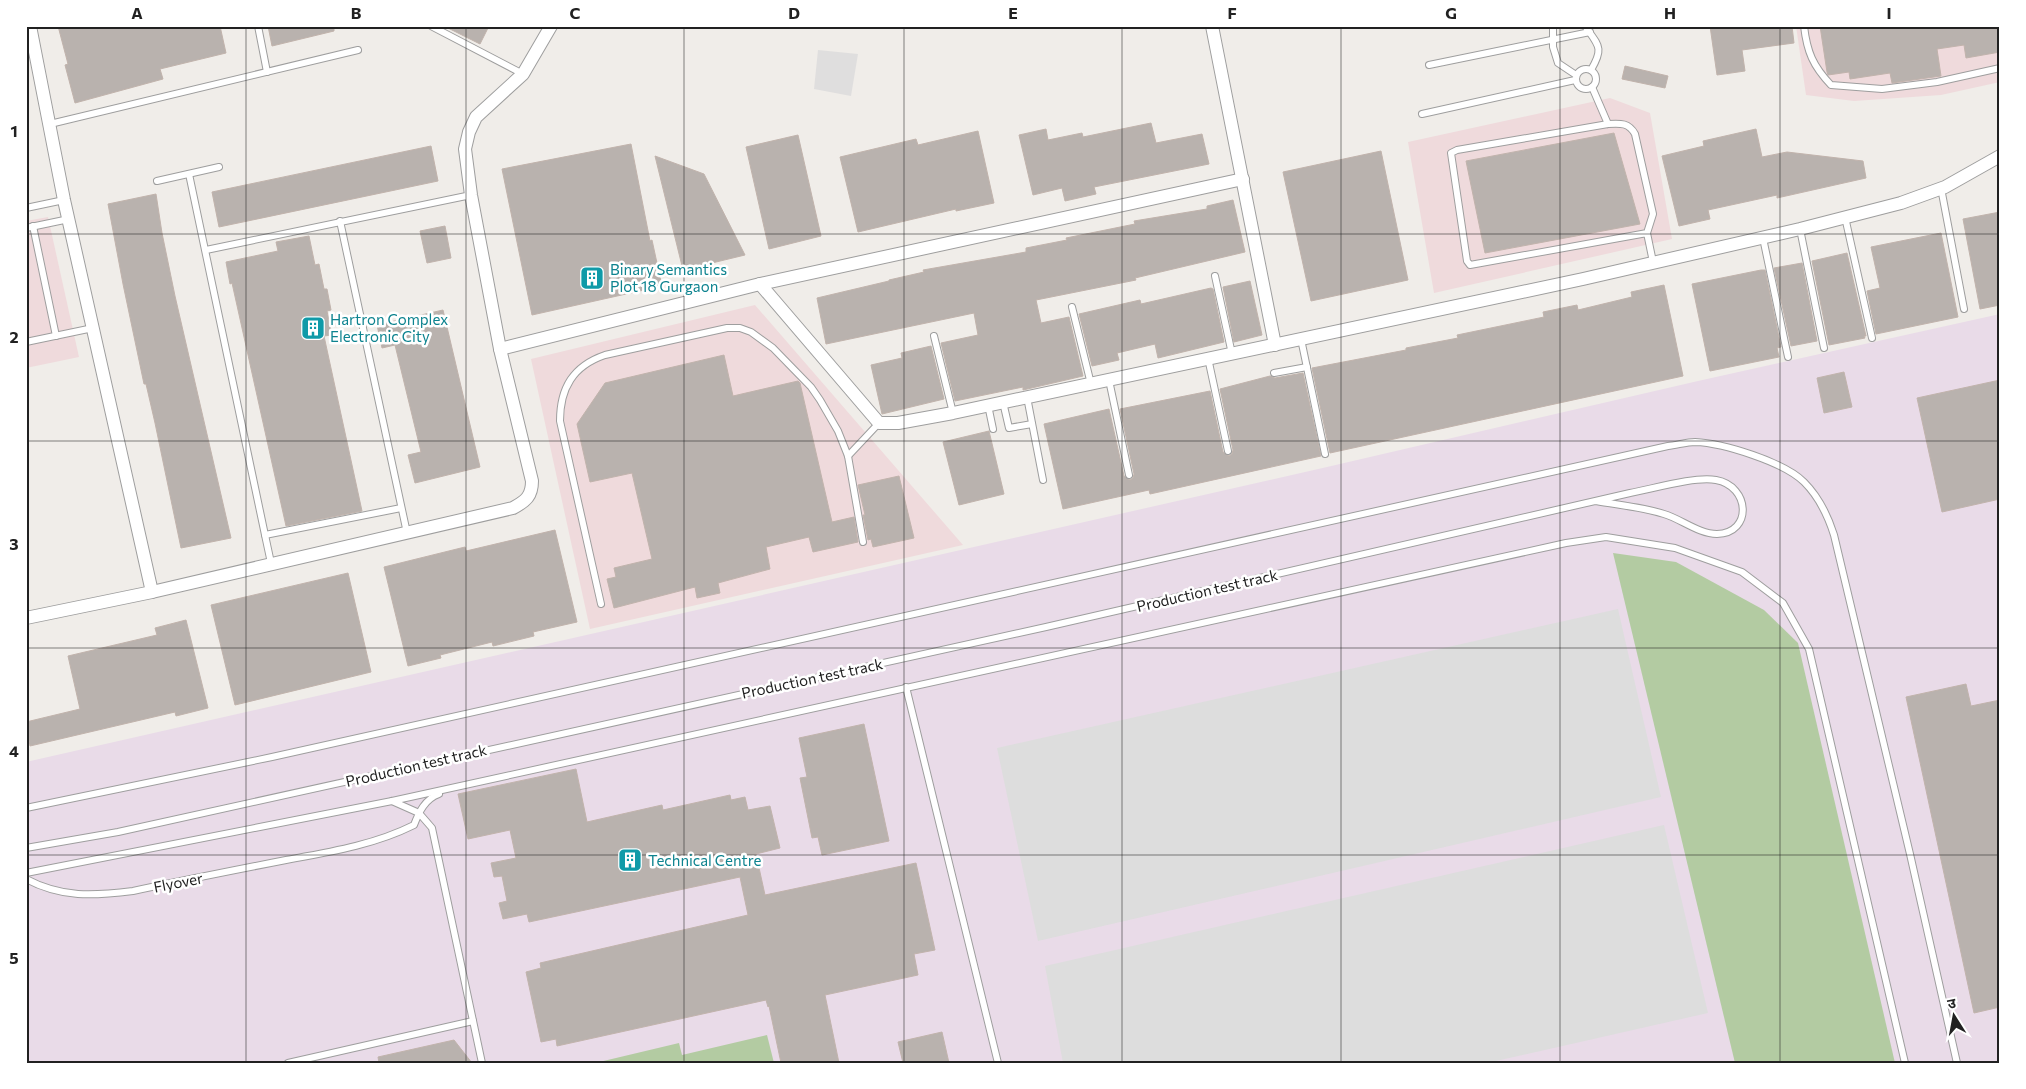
<svg xmlns="http://www.w3.org/2000/svg" width="2026" height="1089" viewBox="0 0 2026 1089" font-family="Commissioner,'Noto Sans Devanagari',sans-serif">
	<rect width="100%" height="100%" fill="#f0ede9"/>
	<path fill="#dfdede" d="M818,50L858,54L851,96L814,89Z"/>
	<g fill="#efdadc">
		<path d="M1796,26H2000V82L1941,95L1854,101L1806,95Z"/>
		<path d="M1610,98L1650,113L1672,239L1434,293L1408,142Z"/>
		<path d="M48,217L79,357L26,368V221Z"/>
		<path d="M755,305L963,545L590,629L531,359Z"/>
	</g>
	<path fill="#e9dbe8" d="M2000,314V1063H26V762L1327,467L1698,381Z"/>
	<g fill="#b3cba2">
		<path d="M1613,553L1676,562L1764,610L1798,643L1895,1063H1735Z"/>
		<path d="M767,1035L774,1063H595L679,1043L682,1055Z"/>
	</g>
	<g fill="#ddd">
		<path d="M1618,609L1661,797L1038,941L997,748Z"/>
		<path d="M1664,825L1708,1013L1487,1063H1063L1045,966Z"/>
	</g>
	<g fill="#b9b2ae" stroke="#c1b3ac">
		<path d="M58,26H220L226,53L160,69L163,79L75,103L65,65L68,64Z"/>
		<path d="M268,26H334V31L272,46Z"/>
		<path d="M444,26H489L480,44Z"/>
		<path d="M1710,26H1792L1794,43L1742,50L1745,71L1717,75Z"/>
		<path d="M1820,26H2000V52L1966,58L1964,45L1937,49L1941,76L1892,83L1890,73L1850,79L1849,72L1828,75L1827,72Z"/>
		<path d="M1625,66L1668,76L1665,88L1622,79Z"/>
		<path d="M1151,123L1156,143L1202,134L1209,164L1094,187L1096,194L1065,201L1062,188L1033,195L1019,135L1046,129L1048,140L1082,133L1083,137Z"/>
		<path d="M1756,129L1762,157L1787,152L1863,161L1866,178L1777,198V195L1708,210L1710,219L1679,226L1662,156L1704,146L1703,141Z"/>
		<path d="M978,131L994,203L956,211V209L858,232L840,157L916,139L918,145Z"/>
		<path d="M1614,133L1640,224L1485,253L1466,161Z"/>
		<path d="M798,135L821,236L769,249L746,147Z"/>
		<path d="M631,144L650,241L652,240L662,286L532,315L502,169Z"/>
		<path d="M431,146L438,181L219,227L212,192Z"/>
		<path d="M1381,151L1408,280L1311,301L1283,172Z"/>
		<path d="M655,156L704,174L745,255L683,270Z"/>
		<path d="M156,194L162,233L175,296L231,538L181,548L155,423L146,384H144L123,284L108,204Z"/>
		<path d="M1233,200L1245,252L1135,278L1136,280L1036,300L1041,323L1069,317L1083,376L1023,390V387L955,401L941,343L978,335L974,313L826,344L817,298L889,281V280L924,272L923,270L1026,252V248L1067,240L1066,238L1135,224L1134,221L1207,209V206Z"/>
		<path d="M2000,212V305L1980,309L1963,219Z"/>
		<path d="M445,226L451,258L427,263L420,231Z"/>
		<path d="M1941,233L1958,317L1876,334L1867,291L1880,288L1871,247Z"/>
		<path d="M309,236L315,265L319,264L324,289H327L331,310L327,311L332,335L324,336L362,511L286,526L232,283L230,284L226,262L278,251L276,242Z"/>
		<path d="M1847,253L1866,336H1864L1865,338L1829,345L1812,261Z"/>
		<path d="M1802,263L1817,341L1791,346L1774,268Z"/>
		<path d="M1761,270H1765L1781,347L1777,348L1779,357L1710,371L1692,284Z"/>
		<path d="M1250,281L1262,335L1234,342L1223,287Z"/>
		<path d="M1664,285L1683,376L1330,453L1312,368L1406,350V348L1458,338L1457,335L1544,317L1543,312L1577,305L1578,310L1632,297L1631,292Z"/>
		<path d="M1211,288L1213,289L1224,342L1158,358L1155,344L1117,353L1119,360L1092,366L1079,314L1140,300L1141,304Z"/>
		<path d="M443,310L480,467L415,483L408,455L421,452L395,345L382,348L377,325Z"/>
		<path d="M931,346L944,399L882,414L871,365L902,358L901,353Z"/>
		<path d="M724,355L733,396L798,381L800,383L832,522L854,517L858,542L813,552L809,537L766,547L770,569L718,583L720,593L697,598L695,587L614,608L607,579L616,577L614,568L652,559L632,473L590,482L577,424L605,383Z"/>
		<path d="M1844,372L1852,407L1824,413L1817,378Z"/>
		<path d="M1303,373L1321,456L1150,494L1149,490L1063,509L1044,424L1109,409L1124,476L1130,480L1133,478L1134,474L1120,409L1210,391L1223,452L1229,456L1232,454L1233,450L1220,389L1270,376L1275,378Z"/>
		<path d="M2000,380V499L1942,512L1917,398Z"/>
		<path d="M989,431L1004,494L959,505L943,442Z"/>
		<path d="M899,476L914,538L873,547L871,539L868,540L863,515H865L858,485Z"/>
		<path d="M555,530L577,622L533,632L534,636L493,646L492,642L440,655L441,658L408,666L384,567L465,547L466,551Z"/>
		<path d="M348,573L371,672L235,705L211,605Z"/>
		<path d="M186,620L208,708L176,716L175,712L30,746L26,722L80,709L68,656L157,635L155,628Z"/>
		<path d="M1966,684L1971,706L2000,700V1007L1974,1013L1906,697Z"/>
		<path d="M864,724L889,841L822,855L818,837L812,838L800,778L807,777L799,738Z"/>
		<path d="M576,769L587,822L662,805L663,810L730,795L731,800L745,797L748,810L770,806L780,848L756,854L765,895L916,863L935,950L914,954L918,975L825,995L839,1063H781L769,1006L768,1007L766,1000L557,1046L556,1039L541,1042L526,972L541,968L540,963L748,915L740,877L529,922L527,914L503,919L499,903L507,901L502,876L494,877L491,863L516,858L510,830L468,839L458,794Z"/>
		<path d="M942,1032L949,1063H903L898,1042Z"/>
		<path d="M454,1040L472,1063H379L378,1057Z"/>
	</g>
	<g fill="none" stroke-linecap="round" stroke-linejoin="round">
		<g stroke="#9e9e9e" stroke-width="8">
			<g id="lane">
				<path d="M258,26L267,72"/>
				<path d="M431,26L523,74"/>
				<path d="M1553,26V47L1558,63L1576,75"/>
				<path d="M1585,26C1599,46 1604,48 1591,70"/>
				<path d="M1804,26C1807,52 1813,66 1831,85L1882,89L1937,82L2000,68"/>
				<path d="M1429,65L1590,32"/>
				<circle cx="1586" cy="79" r="10"/>
				<path d="M1592,87L1608,124"/>
				<path d="M1422,114L1575,80"/>
				<path d="M50,124L358,50"/>
				<path d="M189,174L265,535L401,508"/>
				<path d="M157,181L219,167"/>
				<path d="M1941,188L1964,309"/>
				<path d="M26,208L64,200"/>
				<path d="M1845,217L1872,338"/>
				<path d="M340,221L407,533"/>
				<path d="M33,226L56,336"/>
				<path d="M26,228L69,219"/>
				<path d="M1800,229L1824,348"/>
				<path d="M1647,233L1470,265L1467,261L1451,153L1457,150L1608,124C1621,123 1629,123 1635,134L1653,214L1647,233L1653,262"/>
				<path d="M1763,238L1788,357"/>
				<path d="M206,250L471,195"/>
				<path d="M1215,276L1232,354"/>
				<path d="M1072,307L1091,384"/>
				<path d="M934,336L953,413"/>
				<path d="M1301,339L1325,454"/>
				<path d="M26,342L93,328"/>
				<path d="M1208,358L1228,451"/>
				<path d="M1274,373L1307,367"/>
				<path d="M1109,380L1129,475"/>
				<path d="M1027,397L1043,480"/>
				<path d="M1003,402L1009,428L1032,424"/>
				<path d="M988,405L993,429"/>
				<path d="M848,456L879,423"/>
				<path d="M265,535L271,563"/>
				<path d="M601,604L560,421C560,388 573,366 605,355L727,328H740L751,332L773,348L811,387L820,400L838,431L848,456L863,542"/>
				<path d="M906,687L998,1063"/>
				<path d="M392,801L419,813L432,828L482,1063"/>
				<path d="M26,808L272,757L1668,446C1677,445 1687,442 1695,442C1723,443 1784,462 1804,482C1819,497 1828,516 1834,535L1910,854L1957,1063"/>
				<path d="M26,848L118,832L1046,627L1630,493C1652,489 1695,476 1716,480C1750,486 1753,533 1717,534C1699,534 1681,519 1664,514C1642,507 1618,505 1596,501"/>
				<path d="M26,873L392,801L1566,543L1606,537L1675,548L1742,572L1783,603L1809,649L1905,1063"/>
				<path d="M26,879C62,898 93,896 133,891C184,880 235,870 286,860C330,852 374,845 414,825C419,812 425,799 439,794"/>
				<path d="M288,1063L473,1021"/>
			</g>
		</g>
		<g stroke="#9e9e9e" stroke-width="14">
			<g id="street">
				<path d="M30,26L64,200L152,592"/>
				<path d="M1212,26L1275,345"/>
				<path d="M760,284L879,423H898L953,413L1583,279L1800,229L1901,203L1945,187L2000,156"/>
				<path d="M500,349L760,284L1243,179"/>
				<path d="M26,618L152,592L513,508C526,501 532,496 532,481L500,349L471,195L465,149L469,132L476,117L523,74L551,26"/>
			</g>
		</g>
		<use href="#lane" stroke="#fff" stroke-width="6"/>
		<use href="#street" stroke="#fff" stroke-width="12"/>
	</g>
	<path fill="none" stroke="#212121" stroke-width="1" stroke-opacity="0.55" d="M246,26V1063M466,26V1063M684,26V1063M904,26V1063M1122,26V1063M1341,26V1063M1560,26V1063M1780,26V1063M26,234H2000M26,441H2000M26,648H2000M26,855H2000"/>
	<defs>
		<g id="building-square" transform="scale(1.25)"><rect x="-9" y="-9" width="18" height="18" rx="4" fill="#0f9aa8" stroke="#fff"/><path d="M-4-6H4V6H1V3H-1V6H-4ZM-2.5-4.3h1.7v1.8h-1.7ZM.8-4.3h1.7v1.8H.8ZM-2.5-1h1.7V.8h-1.7ZM.8-1h1.7V.8H.8Z" fill="#fff"/></g>
	</defs>
	<g fill-rule="evenodd">
		<use href="#building-square" x="592" y="278"/>
		<use href="#building-square" x="313" y="328"/>
		<use href="#building-square" x="630" y="860"/>
	</g>
	<g text-anchor="middle" dominant-baseline="central" stroke-width="5" stroke-linejoin="round" paint-order="stroke">
		<g font-size="15" fill="#0d838f" stroke="#fff" text-anchor="start">
			<text x="610" y="269">Binary Semantics<tspan x="610" dy="17">Plot 18 Gurgaon</tspan></text>
			<text x="330" y="319">Hartron Complex<tspan x="330" dy="17">Electronic City</tspan></text>
			<text x="648" y="860">Technical Centre</text>
		</g>
		<g font-size="15" fill="#212121" stroke="#fff">
			<text transform="translate(1207 590) rotate(-13)">Production test track</text>
			<text transform="translate(812 678) rotate(-12)">Production test track</text>
			<text transform="translate(416 765) rotate(-13)">Production test track</text>
			<text transform="translate(178 882) rotate(-11)">Flyover</text>
		</g>
	</g>
	<rect width="2026" height="1089" fill="none" stroke="#ffffff" stroke-width="55"/>
	<g transform="translate(1954 1016) rotate(349)" stroke="#ffffff" stroke-width="4" paint-order="stroke">
	<path d="M0-4L9 19L0 12L-9 19Z" fill="#212121"/>
	<text y="-8" font-size="14" font-weight="bold" text-anchor="middle" fill="#212121">उ</text>
	</g>
	<rect x="28" y="28" width="1970" height="1034" fill="none" stroke="#212121" stroke-width="2"/>
	<g font-size="16" text-anchor="middle" font-weight="bold" fill="#212121">
		<text x="137" y="19">A</text>
		<text x="356" y="19">B</text>
		<text x="575" y="19">C</text>
		<text x="794" y="19">D</text>
		<text x="1013" y="19">E</text>
		<text x="1232" y="19">F</text>
		<text x="1451" y="19">G</text>
		<text x="1670" y="19">H</text>
		<text x="1889" y="19">I</text>
		<text x="14" y="137">1</text>
		<text x="14" y="343">2</text>
		<text x="14" y="550">3</text>
		<text x="14" y="757">4</text>
		<text x="14" y="964">5</text>
	</g>
</svg>
